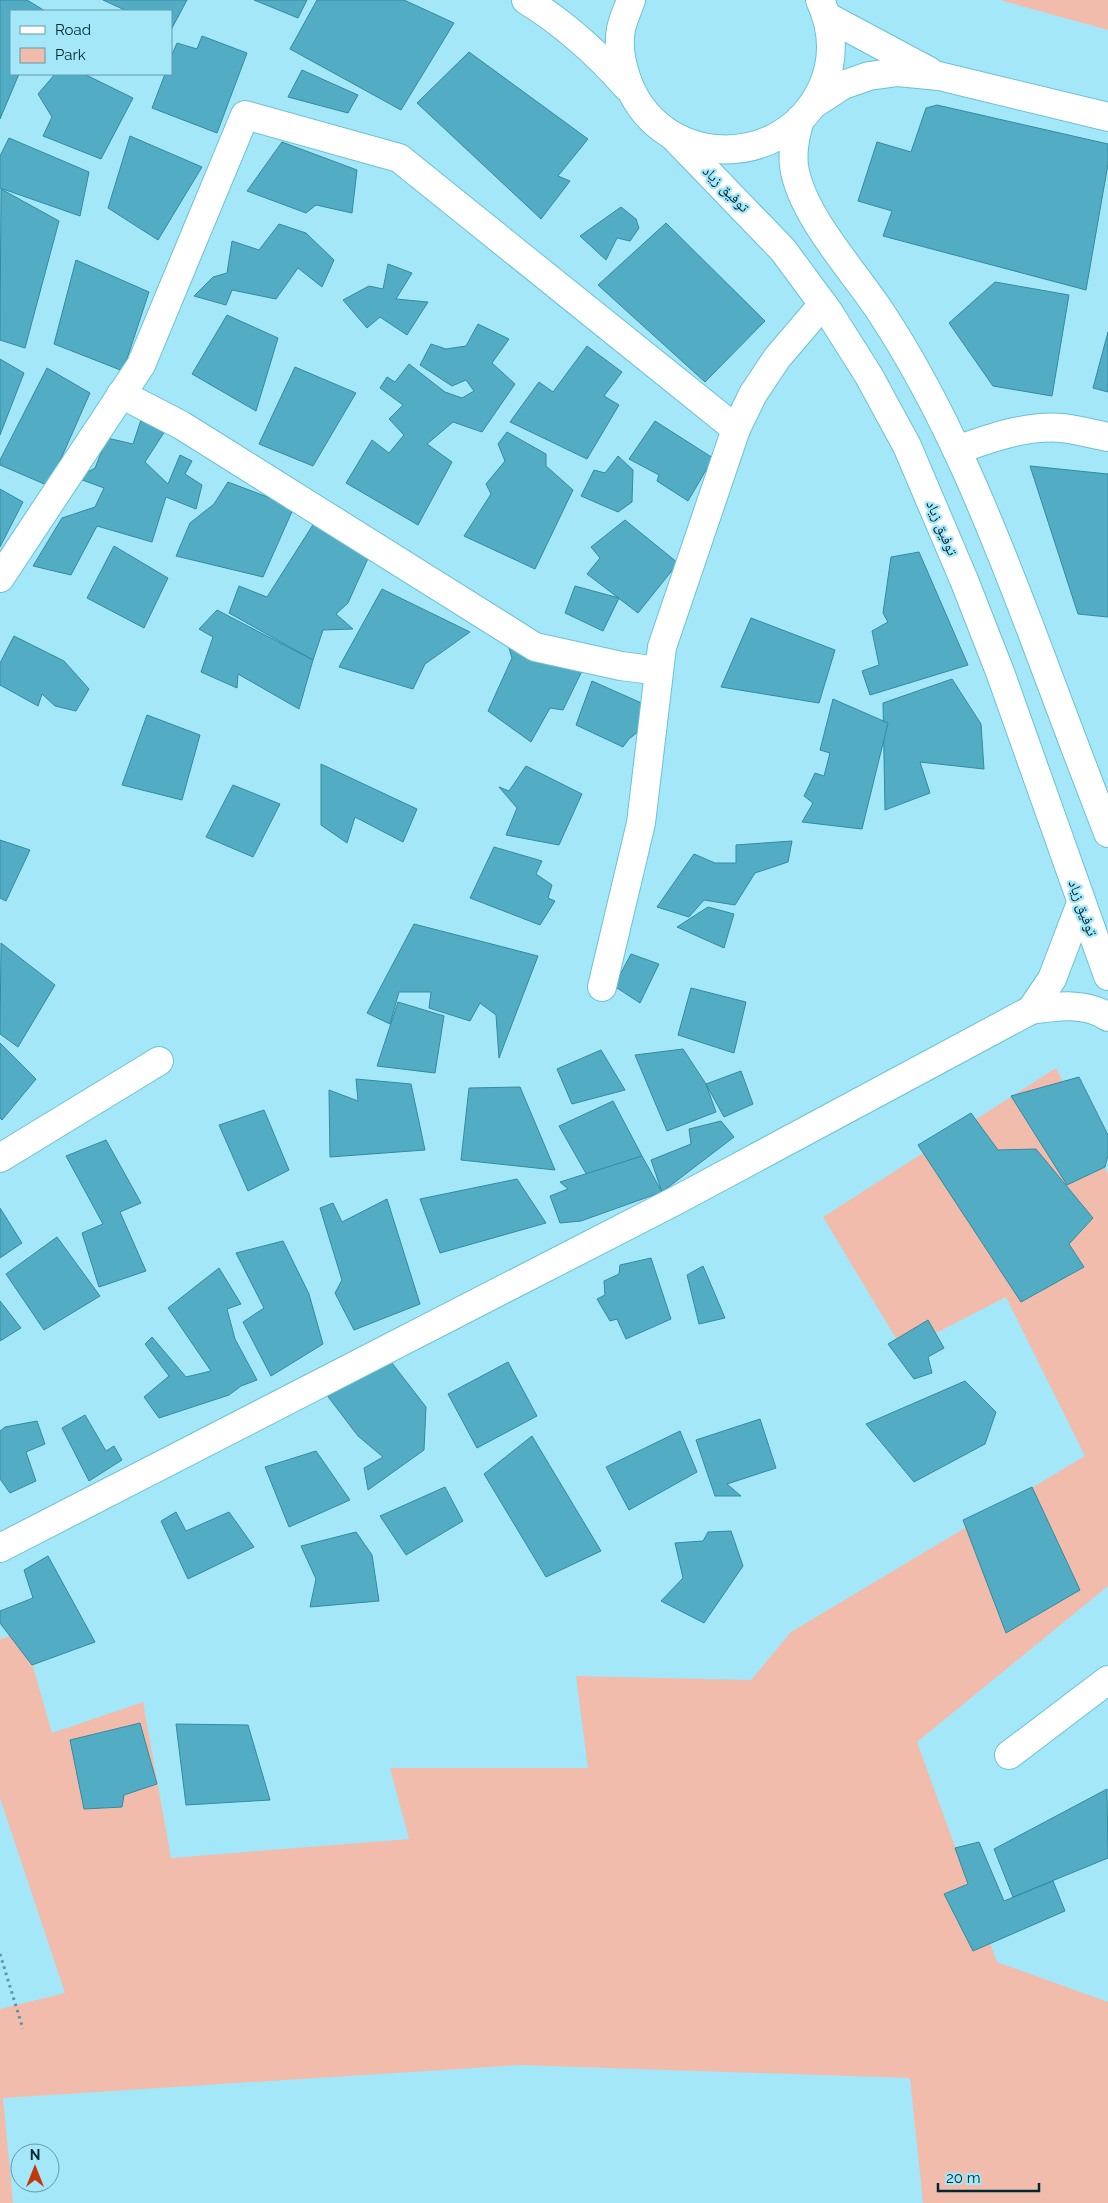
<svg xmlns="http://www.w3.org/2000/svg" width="1108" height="2203" viewBox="0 0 1108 2203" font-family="Raleway,'Noto Naskh Arabic',sans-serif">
	<rect width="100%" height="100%" fill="#a4e7f9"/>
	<g fill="#f2bcad">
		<path d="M1000,0H1108V30Z"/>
		<path d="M1056,1068L1108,1174V1586L917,1742L997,1962L1108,2002V2203H923L910,2078L520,2065L3,2098L13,2203H0V2009L65,1993L0,1798V1639L23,1632L52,1733L143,1702L171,1858L409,1839L390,1768H588L576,1676L751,1680L791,1632L1085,1456L1006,1297L903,1350L823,1217Z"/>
	</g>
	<g fill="#52adc4" stroke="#328ba0">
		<path d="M0,0H27L45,11H11V74H19L0,119Z"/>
		<path d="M103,0H187L171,30V11H127Z"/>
		<path d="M254,0H307L298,18Z"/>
		<path d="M317,0H404L454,23L401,110L290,49Z"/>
		<path d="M202,36L247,53L217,133L152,108L165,74H171V57L177,43L197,49Z"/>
		<path d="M469,52L588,139L558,176L570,181L541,219L417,103Z"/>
		<path d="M302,70L358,95L348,113L288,97Z"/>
		<path d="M55,74H84L133,98L101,159L43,136L52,117L38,94Z"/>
		<path d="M937,105L1108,144V164L1086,290L883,236L892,211L858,201L877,142L911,152L926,108Z"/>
		<path d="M130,136L202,167L158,240L108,208Z"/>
		<path d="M9,138L89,172L80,216L0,188V156Z"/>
		<path d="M282,142L357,170L352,213L316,205L306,213L247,191Z"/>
		<path d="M1,189L59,221L25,348L0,340Z"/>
		<path d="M621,207L636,219L639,228L630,241L617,238L606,260L580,236Z"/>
		<path d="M666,223L765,321L705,382L598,285Z"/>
		<path d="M279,224L306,233L334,260L322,287L298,268L276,299L232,290L226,305L194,296L213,277L227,273L232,241L259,250Z"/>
		<path d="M76,260L149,292L123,371L54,344Z"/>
		<path d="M388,264L412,273L396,299L428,302L407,335L380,317L367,328L343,300L369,286L383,289Z"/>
		<path d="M995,282L1069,295L1052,396L993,386L949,323Z"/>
		<path d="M227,315L278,338L256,411L192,374Z"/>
		<path d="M478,324L509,339L492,363L515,384L482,432L453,422L427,444L452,462L418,525L346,483L372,440L389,453L404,435L389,419L403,405L380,388L387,377L395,382L409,364L445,392L462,398L474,391L466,380L452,386L420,365L431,344L446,349L466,346Z"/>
		<path d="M1108,332V392L1093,388Z"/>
		<path d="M587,346L622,372L604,396L619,405L587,459L510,422L539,382L553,392Z"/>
		<path d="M0,359L24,373L0,435Z"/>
		<path d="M295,367L356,393L313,466L259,444Z"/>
		<path d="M47,368L90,393L49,486L0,465V460Z"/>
		<path d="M141,420L165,431L145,462L168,484L180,455L192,461L185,474L202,485L196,509L166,497L152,542L97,526L71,575L33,566L62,518L95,507L104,488L77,478L95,468L107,438L133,444Z"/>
		<path d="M655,421L713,458L688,501L657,481L659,475L629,459Z"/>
		<path d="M507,432L546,454V466L573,490L535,569L464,536L491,494L486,484L505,461L498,444Z"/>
		<path d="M618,456L633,470L632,502L618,512L581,496L594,470L605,473Z"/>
		<path d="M1030,466L1108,474V617L1078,614Z"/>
		<path d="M228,482L294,507L263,577L176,556L190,523L214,504Z"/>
		<path d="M0,489L23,502L0,547Z"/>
		<path d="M316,520L374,545L348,603L336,614L353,629L323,630L313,660L229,613L239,586L267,597Z"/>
		<path d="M625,520L678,563L638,613L587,574L600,558L591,547Z"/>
		<path d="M114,546L168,578L144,628L87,598Z"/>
		<path d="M919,552L968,665L870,695L862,671L879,665L872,631L888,622L883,613L891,557Z"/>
		<path d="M575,586L619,598L603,631L565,613Z"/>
		<path d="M382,589L470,632L425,664L413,689L339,667Z"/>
		<path d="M217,610L313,660L299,709L238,674L237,688L201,672L213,637L199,629Z"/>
		<path d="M751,618L835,650L819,703L721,687Z"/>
		<path d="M14,636L64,661L89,689L76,711L55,706L42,694L38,706L0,685V663Z"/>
		<path d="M529,643L528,660L545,655L584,667L563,710L550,708L531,742L488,711L512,658L509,648Z"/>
		<path d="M952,679L981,724L984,769L920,762L930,793L885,810L883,703Z"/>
		<path d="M592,681L646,705L644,727L629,739L623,747L576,725Z"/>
		<path d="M833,699L888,723L862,829L802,822L813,803L804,796L815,773L824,776L830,753L820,750Z"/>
		<path d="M147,715L200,735L182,800L122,785Z"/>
		<path d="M321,764L417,809L403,842L355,817L347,843L321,825Z"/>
		<path d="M526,766L582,794L559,845L506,835L517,808L499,787L509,791Z"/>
		<path d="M233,785L280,804L253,857L206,837Z"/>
		<path d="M0,840L30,850L6,901L0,898Z"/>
		<path d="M792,841L788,862L755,873L735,905L704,900L689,917L657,907L694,854L715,863H736V845Z"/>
		<path d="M494,847L542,861L536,874L552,885L548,898L555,901L540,925L470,898Z"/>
		<path d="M708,907L734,914L724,948L677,927Z"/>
		<path d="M414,924L538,956L499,1058L496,1015L480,1003L470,1021L429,1008L431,992H399L390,1024L367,1013Z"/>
		<path d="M1,943L55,985L18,1047L0,1034Z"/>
		<path d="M631,954L659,964L640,1003L614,986Z"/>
		<path d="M691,988L746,1002L734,1053L678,1035Z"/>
		<path d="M398,1002L444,1016L435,1073L377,1066Z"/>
		<path d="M0,1043L36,1079L2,1120L0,1118Z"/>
		<path d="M683,1049L706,1084L716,1112L667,1131L635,1055Z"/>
		<path d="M601,1050L625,1090L572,1104L557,1069Z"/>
		<path d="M741,1071L753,1104L724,1117L706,1084Z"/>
		<path d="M1079,1077L1108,1135V1155L1105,1167L1067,1185L1011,1096Z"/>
		<path d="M356,1079L411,1084L425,1150L330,1157L329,1090L358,1101Z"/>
		<path d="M520,1087L555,1170L461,1160L469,1088Z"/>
		<path d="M613,1101L642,1156L588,1177L559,1126Z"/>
		<path d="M264,1110L289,1170L248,1191L219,1125Z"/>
		<path d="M971,1113L998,1150L1036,1149L1093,1218L1069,1244L1084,1267L1021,1302L918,1145Z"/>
		<path d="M721,1121L734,1137L662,1192L651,1160L691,1144L689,1129Z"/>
		<path d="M106,1140L141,1203L120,1212L146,1271L99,1287L82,1233L103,1224L66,1156Z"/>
		<path d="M642,1156L662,1192L581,1221L560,1223L550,1196L568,1189L560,1182Z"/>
		<path d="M517,1179L546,1223L440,1253L420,1199Z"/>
		<path d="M387,1199L420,1304L354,1330L335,1293L342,1280L320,1208L333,1203L342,1222Z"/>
		<path d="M0,1208L22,1243L0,1258Z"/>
		<path d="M57,1237L100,1296L44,1330L6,1274Z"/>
		<path d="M283,1241L309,1294L323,1344L271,1376L243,1322L264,1308L236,1253Z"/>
		<path d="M651,1258L671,1319L626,1339L617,1319L610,1321L597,1299L605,1295L604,1281L619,1274L620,1265Z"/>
		<path d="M703,1266L725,1318L699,1324L687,1275Z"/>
		<path d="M219,1268L241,1304L227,1309L235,1339L257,1380L241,1386L229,1395L159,1418L144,1397L169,1376L145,1344L152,1337L186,1377L211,1371L168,1308Z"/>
		<path d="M0,1301L21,1328L0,1341Z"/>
		<path d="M928,1320L944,1348L928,1357L932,1373L914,1379L888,1344Z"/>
		<path d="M388,1358L426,1407L424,1450L368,1490L364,1468L383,1457L358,1436L326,1394Z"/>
		<path d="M508,1362L537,1416L477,1448L448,1394Z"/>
		<path d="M965,1381L996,1412L985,1444L914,1482L866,1424Z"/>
		<path d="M85,1415L106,1451L114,1446L122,1460L89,1481L62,1428Z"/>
		<path d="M760,1419L776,1468L727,1484L741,1496H715L696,1440Z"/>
		<path d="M37,1421L45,1444L26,1452L36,1481L10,1493L0,1479V1431L5,1427Z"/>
		<path d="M680,1431L697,1472L629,1510L606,1467Z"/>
		<path d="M532,1436L601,1551L546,1577L484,1474Z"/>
		<path d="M316,1451L350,1500L289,1527L265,1467Z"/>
		<path d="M445,1487L463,1521L406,1555L380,1516Z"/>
		<path d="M1032,1487L1080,1590L1006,1633L963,1520Z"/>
		<path d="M176,1512L186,1531L229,1512L254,1547L188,1579L161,1521Z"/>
		<path d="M731,1531L743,1566L704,1623L661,1601L683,1578L675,1543L703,1541L708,1532Z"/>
		<path d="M356,1532L372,1555L379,1601L310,1607L316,1579L301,1546Z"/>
		<path d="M48,1556L95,1642L32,1665L0,1623V1611L33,1598L24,1570Z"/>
		<path d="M140,1723L157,1784L124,1795L122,1807L84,1809L70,1740Z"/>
		<path d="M176,1724L248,1725L270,1800L186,1805Z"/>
		<path d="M1107,1789L1108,1858L1013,1897L994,1849Z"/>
		<path d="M979,1842L1004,1901L1053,1881L1065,1911L973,1951L944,1894L968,1884L955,1848Z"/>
	</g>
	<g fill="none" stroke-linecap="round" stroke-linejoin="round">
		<g stroke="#6bc1d6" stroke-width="30">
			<g id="minor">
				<path d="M828,17L929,71"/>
				<path d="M814,104L843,85L869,76L898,72L939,76L1108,117"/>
				<path d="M121,394L181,425L535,647L621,666L659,671"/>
				<path d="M957,450C990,438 1027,425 1062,428C1078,430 1093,434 1108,437"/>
				<path d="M0,578L141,365L245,115L399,158L736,429"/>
				<path d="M602,987L641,823L662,647L736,429L753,394L777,358L823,304"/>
				<path d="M1031,1010L1052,979L1081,903"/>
				<path d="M0,1158L159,1061"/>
				<path d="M0,1548L677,1200L1031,1010C1057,1006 1086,1002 1108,1017"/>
				<path d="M1009,1755L1108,1680"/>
			</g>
		</g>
		<g stroke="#6bc1d6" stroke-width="30">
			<g id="secondary">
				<path d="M526,0C565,24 597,53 627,87"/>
				<path d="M631,0C628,9 623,19 621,29C618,45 621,62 626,77C656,169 782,174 822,88C835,59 833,28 820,0"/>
				<path d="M800,119C796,134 792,149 794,166C801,215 853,270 880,311C944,408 987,515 1028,622C1054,692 1081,763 1108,833"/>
				<path d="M675,138L783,250L828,311L869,376L907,446L964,580L1000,672L1108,976"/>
			</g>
		</g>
		<path stroke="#5e95a4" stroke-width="3" stroke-dasharray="2.5 4" stroke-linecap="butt" d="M0,1954L23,2029"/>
		<use href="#minor" stroke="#fff" stroke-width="28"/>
		<use href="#secondary" stroke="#fff" stroke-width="28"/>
	</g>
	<g text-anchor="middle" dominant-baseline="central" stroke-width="4.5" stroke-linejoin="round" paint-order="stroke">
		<g font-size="15" fill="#022932" stroke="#a4e7f9">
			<text transform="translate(726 189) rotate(45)">توفيق زياد</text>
			<text transform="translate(942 528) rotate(67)">توفيق زياد</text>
			<text transform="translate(1083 908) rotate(70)">توفيق زياد</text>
		</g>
	</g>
	<rect x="10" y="10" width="162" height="65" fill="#a4e7f9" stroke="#639ba9"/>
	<rect x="20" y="26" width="25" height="8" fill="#ffffff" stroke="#639ba9"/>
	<text x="55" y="35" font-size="15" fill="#022932">Road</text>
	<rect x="20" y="48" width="25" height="15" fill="#f2bcad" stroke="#639ba9"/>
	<text x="55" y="60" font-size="15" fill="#022932">Park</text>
	<g transform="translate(35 2168)"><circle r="24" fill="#a4e7f9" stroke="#639ba9"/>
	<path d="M0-4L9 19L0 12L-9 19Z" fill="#c1390a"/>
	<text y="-8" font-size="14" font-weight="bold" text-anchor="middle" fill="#022932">N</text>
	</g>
	<path d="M938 2183v8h101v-8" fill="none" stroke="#022932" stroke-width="2.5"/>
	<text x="946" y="2183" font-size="15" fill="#022932" stroke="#a4e7f9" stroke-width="4" paint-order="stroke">20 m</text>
</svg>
